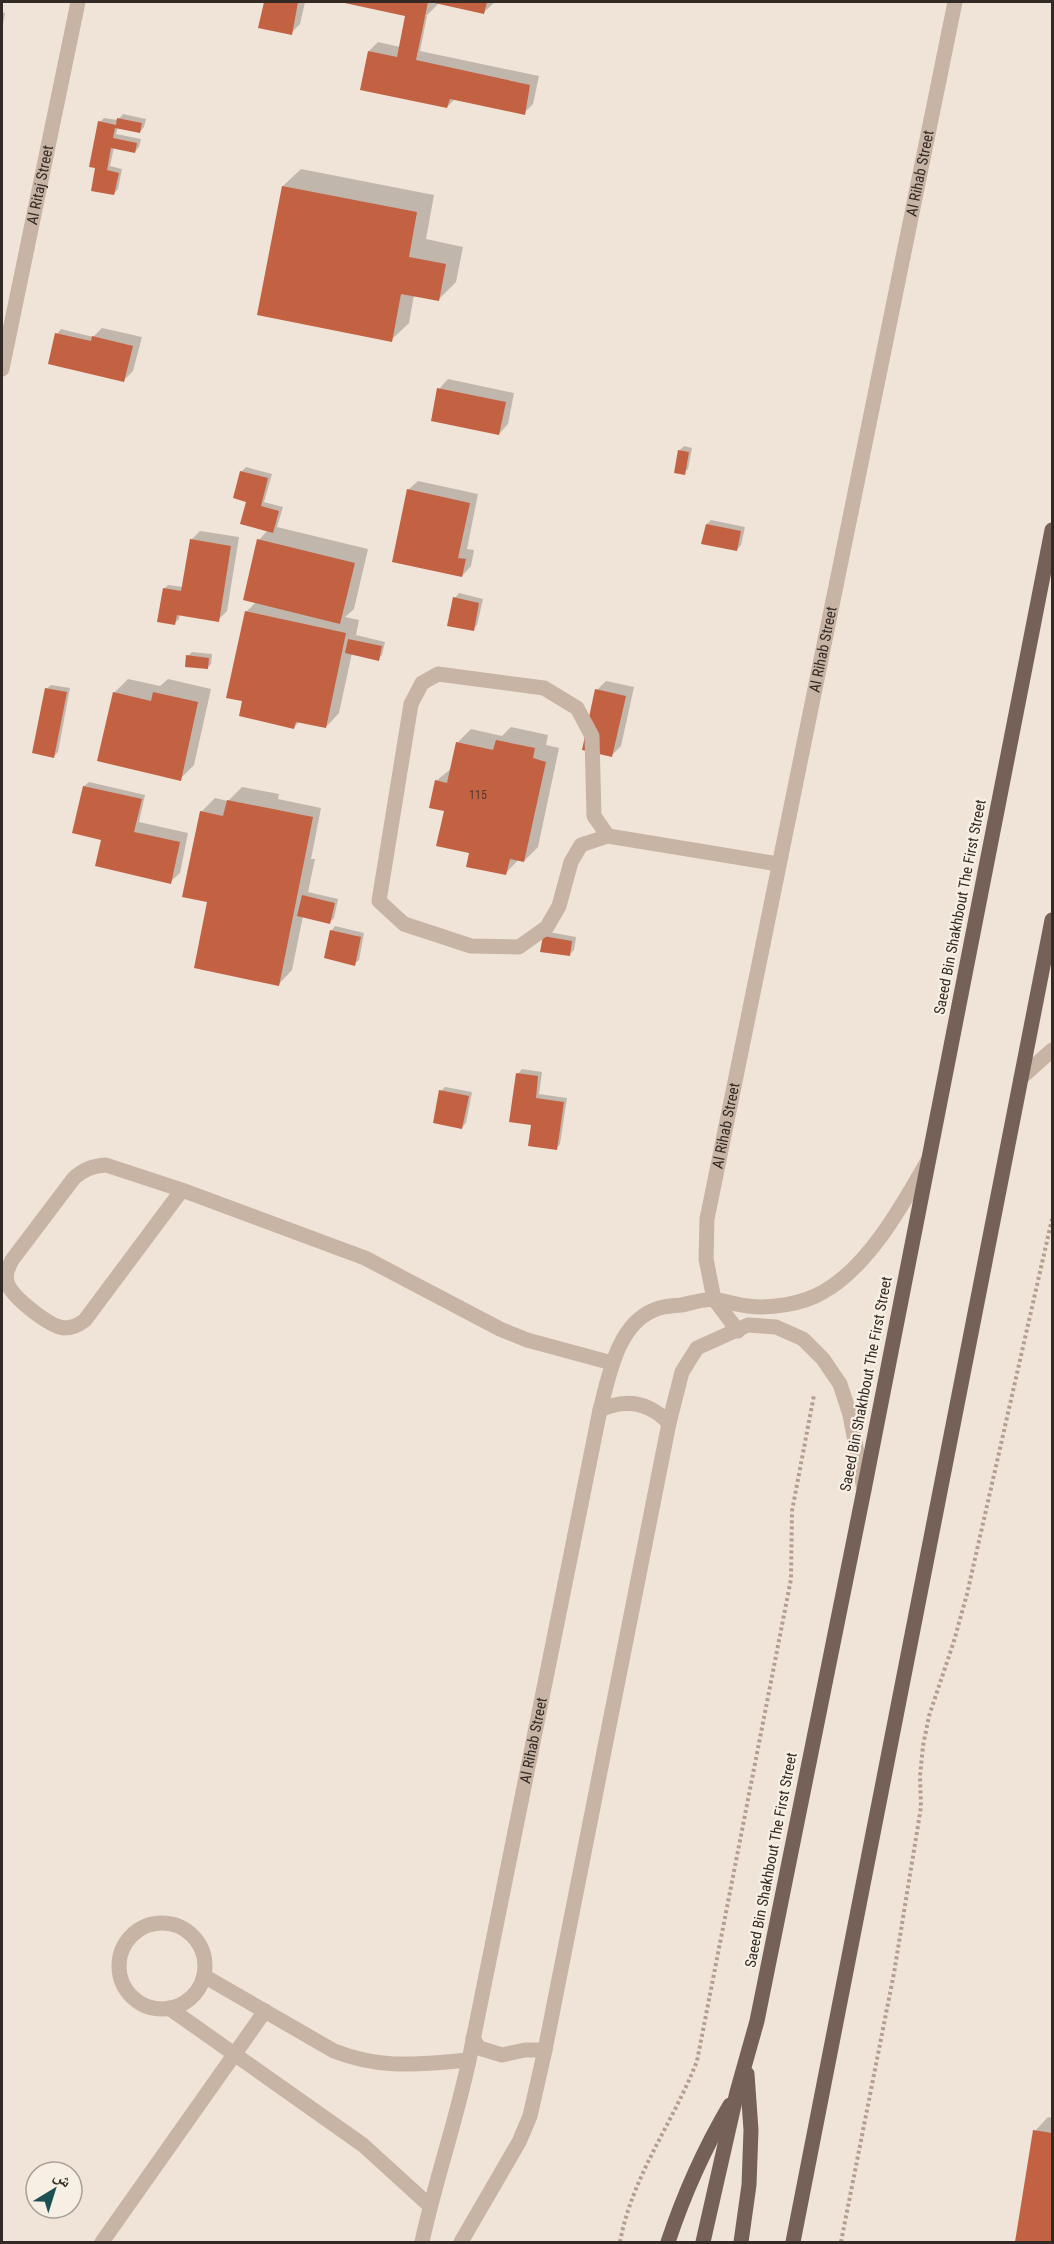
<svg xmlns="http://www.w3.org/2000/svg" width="1054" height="2244" viewBox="0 0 1054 2244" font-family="'Roboto Condensed','Noto Naskh Arabic',sans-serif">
	<rect width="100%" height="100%" fill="#f0e4d8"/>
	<g fill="#0003">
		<path d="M265,2H305L300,24L291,33L260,27Z"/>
		<path d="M342,2H495L484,12L439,3L426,16H427L420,51L539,76L533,104L524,113L455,99L447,107L369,51L378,42L400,47L407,15Z"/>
		<path d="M2,12L5,13L2,30Z"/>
		<path d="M123,114L146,119L144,127L140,132L118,127L116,134L141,139L139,147L135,152L114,147L110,166L122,169L118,189L114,194L97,167L100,122L104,118L118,120Z"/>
		<path d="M301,169L434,195L426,239L463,247L456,282L438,300L414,295L409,323L391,340L283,186Z"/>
		<path d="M102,328L142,337L133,371L124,380L57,334L61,329L93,337Z"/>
		<path d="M448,379L514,393L508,424L499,434L439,389Z"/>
		<path d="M684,446L692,448L688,469L684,473L679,451Z"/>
		<path d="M246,467L272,474L264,502L283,507L277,527L368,549L354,609L345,617L359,620L356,635L385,642L382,655L378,659L352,653L339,713L326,727L300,721L294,727L244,700L246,612L256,602L259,540L268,530L248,501L235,497L242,471Z"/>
		<path d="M418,481L478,494L467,549L474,550L471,566L462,576L408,490Z"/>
		<path d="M711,520L745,527L741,545L737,550L707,524Z"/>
		<path d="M200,531L239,537L227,611L218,620L180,614L179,619L175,623L164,589L168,585L183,587L191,540Z"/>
		<path d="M459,593L483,599L477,625L473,630L455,598Z"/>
		<path d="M192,652L212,654L211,664L207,668L188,656Z"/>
		<path d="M128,679L160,686L168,679L211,689L194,765L180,779L114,693Z"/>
		<path d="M606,681L634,687L621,746L612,755L597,690Z"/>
		<path d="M51,685L70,688L58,752L54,756L46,689Z"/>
		<path d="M511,727L548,735L546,745L559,748L538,847L524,861L519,859L505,874L470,852L446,810L436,781L452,768L457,743L471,729L502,736Z"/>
		<path d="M89,782L145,795L139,822L188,833L180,873L170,882L102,838L84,786Z"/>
		<path d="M242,787L279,794L278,799L321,808L311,859H315L308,892L338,899L334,918L330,922L303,916L292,970L279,984L209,901L201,812L215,798L228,801Z"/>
		<path d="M335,926L364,933L359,960L354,964L331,931Z"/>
		<path d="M549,932L576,937L574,950L570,954L544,937Z"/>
		<path d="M522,1069L542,1072L539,1094L567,1098L560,1144L556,1149L533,1124L518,1074Z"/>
		<path d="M445,1087L472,1092L466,1123L462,1127L441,1091Z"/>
		<path d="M1048,2117L1052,2118V2242H1016L1035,2131Z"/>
	</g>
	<g fill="#c36143">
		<path d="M264,2H298L292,35L258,28Z"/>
		<path d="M340,2H428L416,60L530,85L525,115L450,99L447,108L360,90L368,51L397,57L405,16Z"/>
		<path d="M430,2H487L484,14Z"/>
		<path d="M117,118L142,123L140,133L115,128L113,138L137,143L135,153L111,148L107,170L119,173L114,195L91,191L95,168L89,167L98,121L116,125Z"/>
		<path d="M282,186L417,212L409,257L446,264L439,301L401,294L392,342L257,315Z"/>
		<path d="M55,333L91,341L92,336L133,346L124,382L48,364Z"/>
		<path d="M437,388L506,402L499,435L431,421Z"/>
		<path d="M678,450L689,452L685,475L674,473Z"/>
		<path d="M240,471L268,478L261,506L279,511L273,533L240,524L246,502L233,498Z"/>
		<path d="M407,489L470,503L458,558L466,559L462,577L392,562Z"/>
		<path d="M706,524L741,531L737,551L701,544Z"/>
		<path d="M190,539L231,546L219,622L177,615L175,625L157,622L163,588L181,591Z"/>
		<path d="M257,539L355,563L340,624L243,600Z"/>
		<path d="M453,597L479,603L474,631L447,626Z"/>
		<path d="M245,611L346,633L326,728L296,722L294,729L239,716L242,701L226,698Z"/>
		<path d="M348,639L382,646L379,661L345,653Z"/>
		<path d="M186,655L209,658L208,669L185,667Z"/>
		<path d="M45,688L67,692L54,758L32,753Z"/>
		<path d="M595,689L626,696L612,757L582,750Z"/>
		<path d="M113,692L151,701L153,692L198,702L181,781L97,761Z"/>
		<path d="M496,740L535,748L533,758L546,762L524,862L510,859L506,875L466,867L469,853L436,846L444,811L429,808L435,780L447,783L456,742L493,750Z"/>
		<path d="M83,786L142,799L134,832L180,842L171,884L95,866L101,840L72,833Z"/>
		<path d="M227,800L313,817L279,986L194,968L207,902L182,897L200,811L223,816Z"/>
		<path d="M302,895L335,903L330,924L297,916Z"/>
		<path d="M330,930L361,937L355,966L324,958Z"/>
		<path d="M543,936L572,941L570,956L540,952Z"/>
		<path d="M516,1073L538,1076L536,1098L564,1102L557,1150L528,1146L531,1125L509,1122Z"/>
		<path d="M439,1090L469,1096L462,1129L433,1123Z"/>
		<path d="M1033,2130L1052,2133V2242H1015Z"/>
	</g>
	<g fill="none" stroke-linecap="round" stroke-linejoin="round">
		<g stroke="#b39e8f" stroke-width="4" stroke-dasharray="3 3" stroke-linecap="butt">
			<path d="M620,2242C632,2176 673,2123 697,2061L791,1579L792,1511L814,1395"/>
			<path d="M841,2242L894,1973L921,1807L920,1776L923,1746L929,1716L954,1641L967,1594L1052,1219"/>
		</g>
		<g stroke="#c8b4a4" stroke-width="15">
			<path id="s1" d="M2,369L78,2"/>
			<path d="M608,836L581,845L571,862L559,906L547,927L519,947L471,946L404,924L379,901L411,704L422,683L438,674L544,688L577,708L592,736L594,816L608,836L778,864"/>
			<path d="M1021,1078L1052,1050"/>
			<path d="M182,1190L85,1320C79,1325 72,1328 64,1328C49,1326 11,1297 7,1282C5,1274 8,1268 12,1260L74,1178C84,1169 93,1166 106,1165L182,1190L365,1258L500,1329L527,1340L612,1363"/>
			<path id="s2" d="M738,1331L714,1299L706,1259L707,1219L955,2"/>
			<path d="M600,1410C626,1398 649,1402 669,1423"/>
			<circle cx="162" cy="1966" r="43"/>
			<path d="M204,1976L334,2051C383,2070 418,2064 469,2060"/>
			<path d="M169,2008L363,2145L430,2206"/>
			<path d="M473,2038L479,2048L502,2055L525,2050H545"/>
			<path d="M102,2242L265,2011"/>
			<path id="s3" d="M422,2242C435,2181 456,2122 469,2060L600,1410C609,1376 617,1325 654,1310C662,1306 672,1306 681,1305C692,1303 705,1298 716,1300C727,1301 737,1305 748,1306C770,1309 803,1304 823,1292C868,1267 902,1206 927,1162"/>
			<path d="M461,2242L519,2142L530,2116L545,2050L669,1423L682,1372L697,1348L748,1325L776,1327L803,1339L823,1359L840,1384L850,1415L864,1489"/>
		</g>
		<g stroke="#756157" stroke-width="15">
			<path d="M668,2242C684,2194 704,2149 730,2105"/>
			<path d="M703,2242L737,2092L757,2021L864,1490L1052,530"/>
			<path d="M741,2242L749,2185L751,2130L747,2074"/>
			<path d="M793,2242L1052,920"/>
		</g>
	</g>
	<g text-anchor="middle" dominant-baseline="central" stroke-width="4.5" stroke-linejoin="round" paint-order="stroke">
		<g font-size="12" fill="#57382d">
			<text x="478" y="795">115</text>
		</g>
		<g font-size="15" fill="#332a26" stroke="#f8efe4">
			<text stroke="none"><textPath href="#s2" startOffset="1188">Al Rihab Street</textPath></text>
			<text stroke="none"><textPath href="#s1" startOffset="188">Al Ritaj Street</textPath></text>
			<text stroke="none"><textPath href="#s2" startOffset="702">Al Rihab Street</textPath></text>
			<text transform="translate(960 907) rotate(-79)">Saeed Bin Shakhbout The First Street</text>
			<text stroke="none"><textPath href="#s2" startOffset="216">Al Rihab Street</textPath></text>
			<text transform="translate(866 1384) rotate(-79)">Saeed Bin Shakhbout The First Street</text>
			<text stroke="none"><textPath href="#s3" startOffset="514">Al Rihab Street</textPath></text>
			<text transform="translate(771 1860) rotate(-79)">Saeed Bin Shakhbout The First Street</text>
		</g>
	</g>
	<rect width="1054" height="2244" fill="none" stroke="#332a26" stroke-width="6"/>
	<g transform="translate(54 2190) rotate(38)"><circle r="28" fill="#f8efe4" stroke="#a9a098" stroke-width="1.5"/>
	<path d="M0-4.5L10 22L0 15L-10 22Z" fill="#1d5053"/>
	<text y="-9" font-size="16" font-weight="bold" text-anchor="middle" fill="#332a26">ش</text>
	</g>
</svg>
